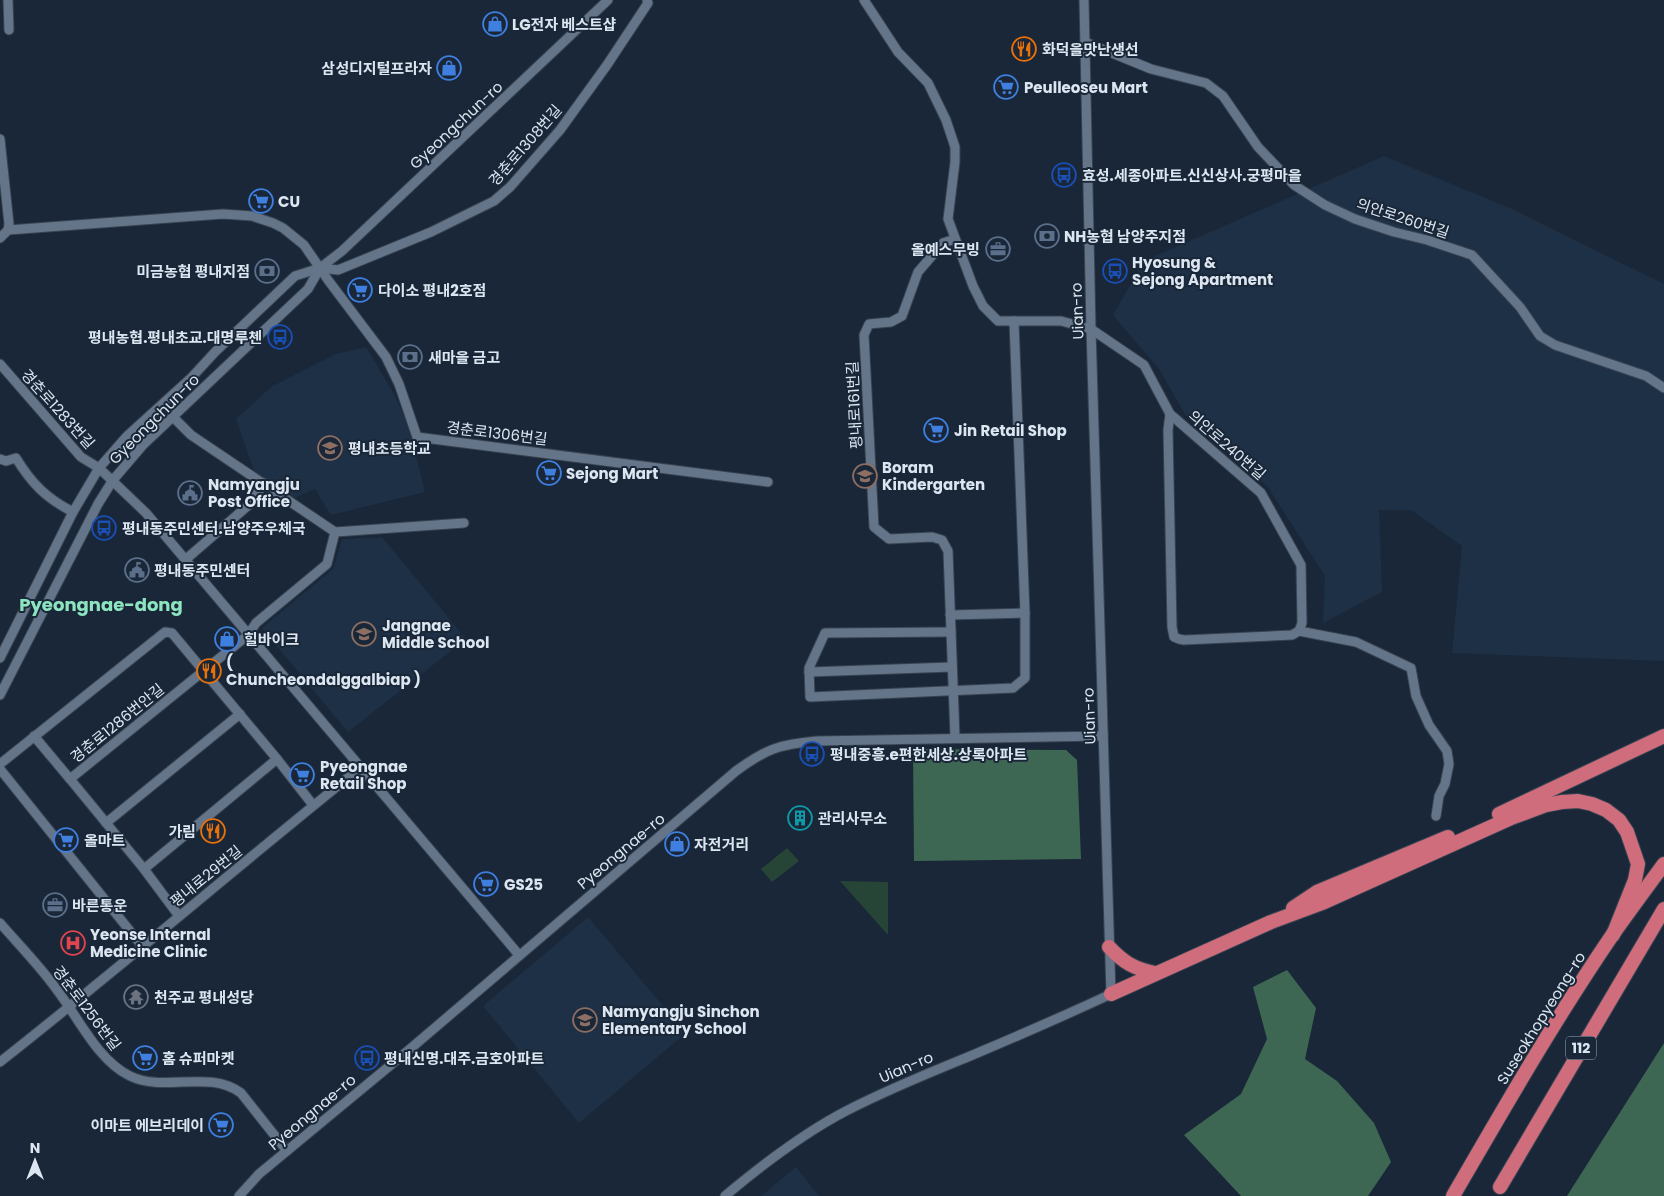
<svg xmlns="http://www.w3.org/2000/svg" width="1664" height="1196" viewBox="0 0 1664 1196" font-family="Poppins,'Noto Sans KR',sans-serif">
	<rect width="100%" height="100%" fill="#192738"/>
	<g fill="#1e3046">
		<path d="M1384,156L1512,209L1664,284V661L1452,653L1462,546L1411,510H1379L1382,592L1323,623L1325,576L1267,486L1186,416L1159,369L1113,315L1144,261Z"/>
		<path d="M366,347L394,394L408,424L425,492L331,515L315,489L294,498L254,471L236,419L271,387L336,354Z"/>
		<path d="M382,537L466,639L348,732L262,628L333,569L342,539Z"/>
		<path d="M588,917L686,1033L579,1123L483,1006Z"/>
		<path d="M796,1167L819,1196H761Z"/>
	</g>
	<g fill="#274536">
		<path d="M787,848L799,861L772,882L761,869Z"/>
		<path d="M840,881L888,882V935Z"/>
	</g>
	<g fill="#3e6753">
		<path d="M913,749L1066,750L1077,760L1081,859L914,861Z"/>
		<path d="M1287,970L1316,1008L1305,1059L1337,1081L1374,1123L1391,1162L1368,1196H1241L1184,1135L1241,1094L1267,1039L1253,987Z"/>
		<path d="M1664,1043V1196H1567Z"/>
	</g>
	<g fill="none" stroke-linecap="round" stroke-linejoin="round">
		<g stroke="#384351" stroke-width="11">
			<g id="minor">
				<path d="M8,0L9,30"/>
				<path d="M864,0L898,52L928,83L946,120L955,147V162L948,219L973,286L983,306L998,321H1061L1091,329L1144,365L1170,414L1261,493L1301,565L1302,623L1299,631L1356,642L1411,668L1416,696L1429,725L1447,751L1449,764L1445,784L1439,796L1436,816"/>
				<path d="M1085,42L1151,69L1206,83L1223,96L1258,147L1294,185L1325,205L1355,219L1394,232L1427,240L1472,255L1520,307L1540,336L1555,345L1646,376L1664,388"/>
				<path d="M0,139L9,224L8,230L0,238"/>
				<path d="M8,230L223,214L252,216L273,223L283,228L304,245L328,280L386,357L399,384L417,437L768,482"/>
				<path d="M955,239L943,243L918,272L902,316L891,322L869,324L864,335L874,527L889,539L932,537L942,540L948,551L955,737"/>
				<path d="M320,268L338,270L431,232L494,201L510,187L560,130L607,65L648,3L647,0"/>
				<path d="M0,364L81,457L99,468L146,513L519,955"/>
				<path d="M1170,414L1168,430L1172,627L1174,637L1179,639L1184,640L1292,635L1299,631"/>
				<path d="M173,417L191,435L335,532L464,523"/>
				<path d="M0,459L6,461L16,458C32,484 46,498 73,512"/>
				<path d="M185,560L251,503L264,483"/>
				<path d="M950,615L1025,613"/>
				<path d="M951,632L825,633L809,668L810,697L1013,688L1025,678V613L1014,321"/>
				<path d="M0,658L73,512L99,468L127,436L192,377L215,352L295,276L320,268L342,251L608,0"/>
				<path d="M809,672L952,667"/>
				<path d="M0,695L98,504L113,480L143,445L308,289L320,268"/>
				<path d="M34,736L70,779"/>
				<path d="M0,764L165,632L172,633L277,759L313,805"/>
				<path d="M0,769L142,946"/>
				<path d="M106,823L240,714"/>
				<path d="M144,869L277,759"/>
				<path d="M179,916L144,869L70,779L248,635L256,623L327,564L335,532"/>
				<path d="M0,923C19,945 40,966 57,990C78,1017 98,1061 130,1076C165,1093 208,1069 241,1093L287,1151"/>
				<path d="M0,1062C122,966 239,865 360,768"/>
				<path d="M239,1196L259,1174L410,1049L736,771C766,749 780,744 817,741L1103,736"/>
				<path d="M725,1196C763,1164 802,1134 846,1111C888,1089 931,1072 975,1054C1020,1035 1066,1015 1111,994L1091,329L1084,0"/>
			</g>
		</g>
		<g stroke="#384351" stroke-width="16">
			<g id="highway">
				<path d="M1499,814L1664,736"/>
				<path d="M1293,908L1317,892L1448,837"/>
				<path d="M1109,947C1124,963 1135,969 1155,973"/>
				<path d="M1111,994L1271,922L1322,903L1511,818L1546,805L1562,802L1578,801L1592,804L1606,810L1619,820L1627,832L1638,864L1635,880L1613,935"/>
				<path d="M1500,1187L1664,909"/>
				<path d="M1453,1196C1504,1108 1555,1019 1613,934C1630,910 1647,887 1664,864"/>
			</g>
		</g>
		<use href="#minor" stroke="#657589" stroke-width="9"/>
		<use href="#highway" stroke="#cf6d7c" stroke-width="14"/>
	</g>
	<defs>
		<g id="shop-ring" transform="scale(1.25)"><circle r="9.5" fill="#192738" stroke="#3f7fe0" stroke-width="1.5"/><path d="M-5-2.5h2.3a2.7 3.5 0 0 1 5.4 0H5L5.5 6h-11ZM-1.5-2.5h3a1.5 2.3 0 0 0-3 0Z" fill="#3f7fe0"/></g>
		<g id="restaurant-ring" transform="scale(1.25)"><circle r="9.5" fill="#192738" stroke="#e8710a" stroke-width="1.5"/><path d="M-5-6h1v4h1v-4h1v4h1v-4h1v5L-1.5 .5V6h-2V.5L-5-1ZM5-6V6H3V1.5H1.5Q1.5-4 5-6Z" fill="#e8710a"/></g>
		<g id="supermarket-ring" transform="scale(1.25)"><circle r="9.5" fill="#192738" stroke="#3f7fe0" stroke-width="1.5"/><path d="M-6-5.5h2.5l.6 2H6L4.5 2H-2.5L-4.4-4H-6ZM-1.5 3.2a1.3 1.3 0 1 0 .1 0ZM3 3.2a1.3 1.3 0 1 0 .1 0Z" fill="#3f7fe0"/></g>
		<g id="bus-ring" transform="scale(1.25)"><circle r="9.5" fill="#192738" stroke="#1a4fb4" stroke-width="1.5"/><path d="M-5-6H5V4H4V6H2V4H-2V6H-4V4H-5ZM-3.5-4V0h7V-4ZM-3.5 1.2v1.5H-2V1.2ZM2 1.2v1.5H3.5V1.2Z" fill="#1a4fb4"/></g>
		<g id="bank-ring" transform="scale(1.25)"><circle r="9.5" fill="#192738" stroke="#5c6f8a" stroke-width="1.5"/><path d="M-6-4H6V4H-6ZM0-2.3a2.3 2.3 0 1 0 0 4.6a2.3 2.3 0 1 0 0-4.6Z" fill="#5c6f8a"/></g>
		<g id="office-ring" transform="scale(1.25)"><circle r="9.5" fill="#192738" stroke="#5c6f8a" stroke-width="1.5"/><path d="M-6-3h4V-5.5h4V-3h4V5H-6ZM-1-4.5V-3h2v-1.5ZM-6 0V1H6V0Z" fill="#5c6f8a"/></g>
		<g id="school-ring" transform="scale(1.25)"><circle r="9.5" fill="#192738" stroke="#8d6e63" stroke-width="1.5"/><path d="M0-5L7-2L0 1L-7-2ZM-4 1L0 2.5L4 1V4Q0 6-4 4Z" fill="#8d6e63"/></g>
		<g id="civic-ring" transform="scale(1.25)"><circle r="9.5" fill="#192738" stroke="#5c6f8a" stroke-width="1.5"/><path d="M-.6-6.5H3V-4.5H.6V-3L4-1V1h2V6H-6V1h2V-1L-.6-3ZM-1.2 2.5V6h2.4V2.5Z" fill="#5c6f8a"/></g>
		<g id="building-ring" transform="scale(1.25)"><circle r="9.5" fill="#192738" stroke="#0f9aa8" stroke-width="1.5"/><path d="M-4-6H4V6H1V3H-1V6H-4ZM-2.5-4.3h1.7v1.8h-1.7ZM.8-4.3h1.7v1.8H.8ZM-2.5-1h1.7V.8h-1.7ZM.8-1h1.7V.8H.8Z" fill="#0f9aa8"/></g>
		<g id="hospital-ring" transform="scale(1.25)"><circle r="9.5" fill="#192738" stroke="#e0444e" stroke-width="1.5"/><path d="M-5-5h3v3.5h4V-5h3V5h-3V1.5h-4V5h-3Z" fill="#e0444e"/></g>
		<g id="temple-ring" transform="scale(1.25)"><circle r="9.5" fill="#192738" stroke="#6b7280" stroke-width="1.5"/><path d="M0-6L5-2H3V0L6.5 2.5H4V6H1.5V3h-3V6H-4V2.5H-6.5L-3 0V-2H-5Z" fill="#6b7280"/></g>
	</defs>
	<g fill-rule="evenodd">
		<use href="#shop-ring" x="495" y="24"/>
		<use href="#restaurant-ring" x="1024" y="49"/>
		<use href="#shop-ring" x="449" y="68"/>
		<use href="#supermarket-ring" x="1006" y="87"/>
		<use href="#bus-ring" x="1064" y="175"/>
		<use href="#supermarket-ring" x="261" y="201"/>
		<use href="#bank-ring" x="1047" y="236"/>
		<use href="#office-ring" x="998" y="249"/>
		<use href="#bank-ring" x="267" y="271"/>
		<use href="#bus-ring" x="1115" y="271"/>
		<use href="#supermarket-ring" x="360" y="290"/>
		<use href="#bus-ring" x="280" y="337"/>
		<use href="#bank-ring" x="410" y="357"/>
		<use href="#supermarket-ring" x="936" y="430"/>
		<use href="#school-ring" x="330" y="448"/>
		<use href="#supermarket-ring" x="549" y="473"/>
		<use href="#school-ring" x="865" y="476"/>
		<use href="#civic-ring" x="190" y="493"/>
		<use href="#bus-ring" x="104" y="528"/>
		<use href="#civic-ring" x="137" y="570"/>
		<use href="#school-ring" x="364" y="634"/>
		<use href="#shop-ring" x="227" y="639"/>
		<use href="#restaurant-ring" x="209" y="671"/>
		<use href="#bus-ring" x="812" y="754"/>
		<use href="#supermarket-ring" x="302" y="775"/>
		<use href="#building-ring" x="800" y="818"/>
		<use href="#restaurant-ring" x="213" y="831"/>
		<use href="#supermarket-ring" x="66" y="840"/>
		<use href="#shop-ring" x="677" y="844"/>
		<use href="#supermarket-ring" x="486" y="884"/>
		<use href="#office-ring" x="55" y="905"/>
		<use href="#hospital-ring" x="73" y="943"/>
		<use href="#temple-ring" x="136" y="997"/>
		<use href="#school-ring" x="585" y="1020"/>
		<use href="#supermarket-ring" x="145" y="1058"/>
		<use href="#bus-ring" x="367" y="1058"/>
		<use href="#supermarket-ring" x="221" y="1125"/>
	</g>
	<g text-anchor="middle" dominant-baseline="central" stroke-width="4" stroke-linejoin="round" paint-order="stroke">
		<rect fill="#192738" stroke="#a2adba" stroke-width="1" x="1566" y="1036.5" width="30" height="23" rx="4"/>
		<g font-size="14" font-weight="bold" fill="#dce6f1">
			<text x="1581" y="1048">112</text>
		</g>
		<g font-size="15" font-weight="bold" fill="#dce6f1" stroke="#192738" text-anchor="start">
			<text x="512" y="24">LG전자 베스트샵</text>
			<text x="1042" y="49">화덕을맛난생선</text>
			<text x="432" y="68" text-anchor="end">삼성디지털프라자</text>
			<text x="1024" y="87">Peulleoseu Mart</text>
			<text x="1082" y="175">효성.세종아파트.신신상사.궁평마을</text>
			<text x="278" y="201">CU</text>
			<text x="1064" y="236">NH농협 남양주지점</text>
			<text x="980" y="249" text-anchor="end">올예스무빙</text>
			<text x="1132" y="262">Hyosung &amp;<tspan x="1132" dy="17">Sejong Apartment</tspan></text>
			<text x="250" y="271" text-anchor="end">미금농협 평내지점</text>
			<text x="378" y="290">다이소 평내2호점</text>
			<text x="262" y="337" text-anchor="end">평내농협.평내초교.대명루첸</text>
			<text x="428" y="357">새마을 금고</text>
			<text x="954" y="430">Jin Retail Shop</text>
			<text x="348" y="448">평내초등학교</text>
			<text x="882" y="467">Boram<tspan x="882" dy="17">Kindergarten</tspan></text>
			<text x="566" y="473">Sejong Mart</text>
			<text x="208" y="484">Namyangju<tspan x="208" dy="17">Post Office</tspan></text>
			<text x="122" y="528">평내동주민센터.남양주우체국</text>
			<text x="154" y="570">평내동주민센터</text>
			<text x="382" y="625">Jangnae<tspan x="382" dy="17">Middle School</tspan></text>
			<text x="244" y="639">힐바이크</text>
			<text x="226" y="662">(<tspan x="226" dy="17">Chuncheondalggalbiap )</tspan></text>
			<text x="830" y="754">평내중흥.e편한세상.상록아파트</text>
			<text x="320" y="766">Pyeongnae<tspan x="320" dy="17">Retail Shop</tspan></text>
			<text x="818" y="818">관리사무소</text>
			<text x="196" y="831" text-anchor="end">가림</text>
			<text x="84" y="840">올마트</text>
			<text x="694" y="844">자전거리</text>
			<text x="504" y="884">GS25</text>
			<text x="72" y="905">바른통운</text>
			<text x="90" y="934">Yeonse Internal<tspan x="90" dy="17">Medicine Clinic</tspan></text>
			<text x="154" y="997">천주교 평내성당</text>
			<text x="602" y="1011">Namyangju Sinchon<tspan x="602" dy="17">Elementary School</tspan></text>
			<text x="162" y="1058">홈 슈퍼마켓</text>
			<text x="384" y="1058">평내신명.대주.금호아파트</text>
			<text x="204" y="1125" text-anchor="end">이마트 에브리데이</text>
		</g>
		<g font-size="15" fill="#dce6f1" stroke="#192738">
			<text transform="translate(456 125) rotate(-43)">Gyeongchun-ro</text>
			<text transform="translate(525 145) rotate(-49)">경춘로1308번길</text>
			<text transform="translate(1403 218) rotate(18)">의안로260번길</text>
			<text transform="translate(1077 311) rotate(-92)">Uian-ro</text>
			<text transform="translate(854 405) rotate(-93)">평내로161번길</text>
			<text transform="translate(58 409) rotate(48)">경춘로1283번길</text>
			<text transform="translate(154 419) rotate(-45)">Gyeongchun-ro</text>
			<text transform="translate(497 433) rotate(7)">경춘로1306번길</text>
			<text transform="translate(1227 445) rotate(41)">의안로240번길</text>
			<text transform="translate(1089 716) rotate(-92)">Uian-ro</text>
			<text transform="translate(117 723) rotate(-39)">경춘로1286번안길</text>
			<text transform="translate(621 851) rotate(-40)">Pyeongnae-ro</text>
			<text transform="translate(206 876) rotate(-39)">평내로29번길</text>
			<text transform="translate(87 1008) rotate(53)">경춘로1256번길</text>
			<text transform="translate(1541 1018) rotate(-58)">Suseokhopyeong-ro</text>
			<text transform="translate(906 1067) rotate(-23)">Uian-ro</text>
			<text transform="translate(312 1112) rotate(-40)">Pyeongnae-ro</text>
		</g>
		<g font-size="18" font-weight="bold" fill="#8de5c0" stroke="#192738">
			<text x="101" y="604">Pyeongnae-dong</text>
		</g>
	</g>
	<g transform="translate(35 1161)" stroke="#192738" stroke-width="4" paint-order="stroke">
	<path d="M0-4L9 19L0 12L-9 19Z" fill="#dce6f1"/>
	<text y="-8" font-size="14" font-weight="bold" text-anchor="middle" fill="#dce6f1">N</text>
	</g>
</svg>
